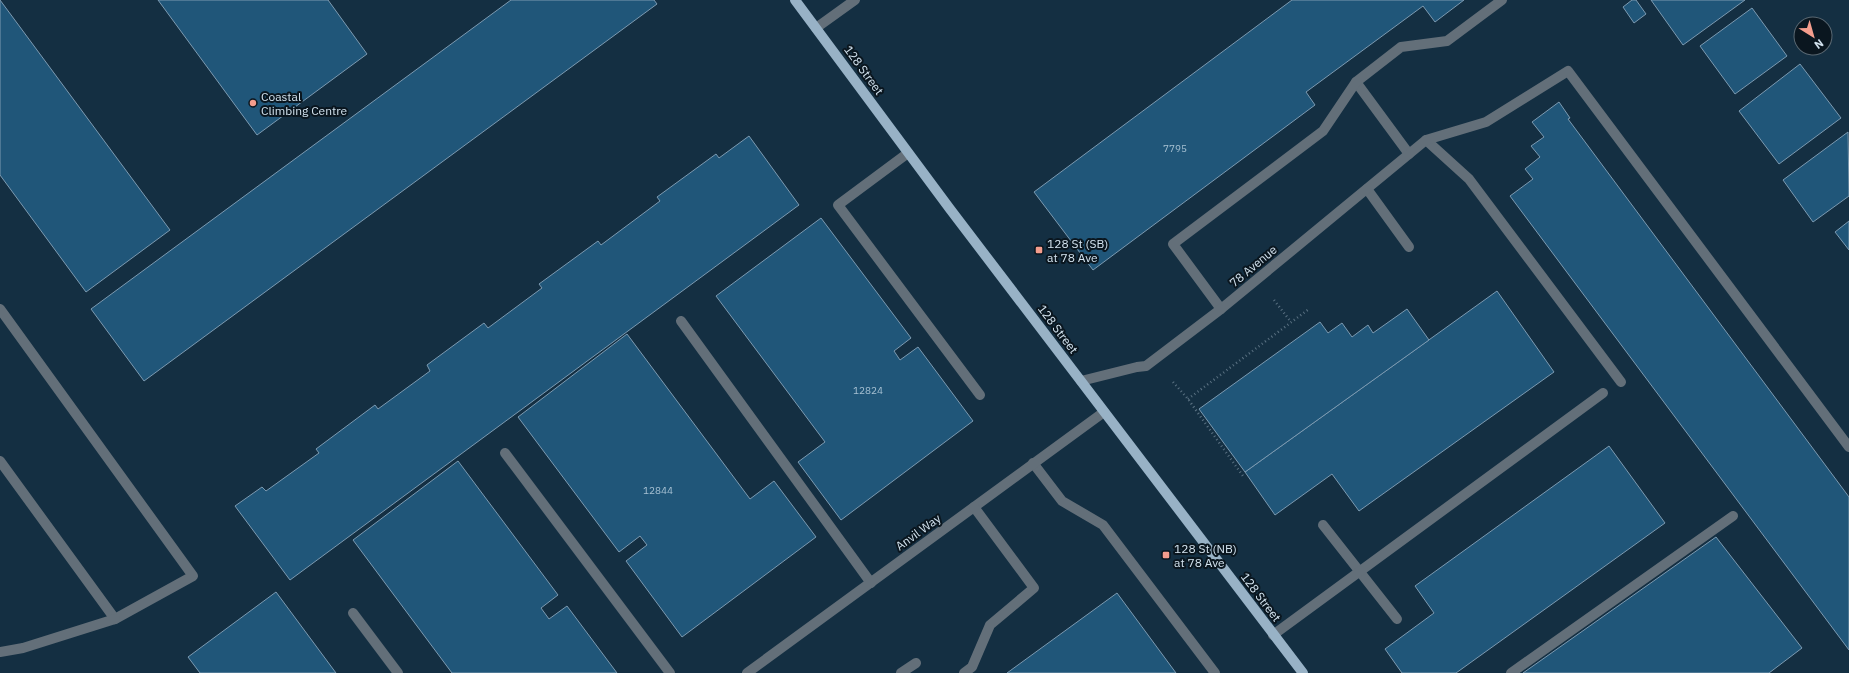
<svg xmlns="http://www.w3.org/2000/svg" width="1849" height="673" viewBox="0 0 1849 673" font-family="'IBM Plex Sans',sans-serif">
	<rect width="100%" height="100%" fill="#142f42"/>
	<g fill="#205679" stroke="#7c9ab1">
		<path d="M0,0L170,230L86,292L0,175Z"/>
		<path d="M158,0H328L367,54L257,135Z"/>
		<path d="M511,0H654L657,4L144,381L91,309Z"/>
		<path d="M1292,0H1464L1435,22L1423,6L1306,92L1315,105L1093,270L1034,192Z"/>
		<path d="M1632,0H1636L1646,14L1634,23L1623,7Z"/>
		<path d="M1651,0H1745L1683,45Z"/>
		<path d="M1752,8L1787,56L1735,94L1700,46Z"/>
		<path d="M1800,64L1841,118L1779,164L1739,111Z"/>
		<path d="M1559,102L1570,118L1568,119L1849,497V650L1510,196L1533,179L1525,169L1540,157L1531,146L1544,137L1532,122Z"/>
		<path d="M1848,132L1849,196L1813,222L1783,180Z"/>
		<path d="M749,136L799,205L290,580L235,506L262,487L266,491L319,453L316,449L375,405L378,409L430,371L427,365L484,323L488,328L542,288L539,284L598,241L601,245L660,201L657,197L716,154L719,158Z"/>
		<path d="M821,218L911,338L894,351L900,360L918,347L973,421L841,520L798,462L825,442L716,296Z"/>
		<path d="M1849,221V250L1835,232Z"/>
		<path d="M1497,291L1554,372L1359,511L1332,474L1275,515L1245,472Z"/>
		<path d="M1407,309L1429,340L1245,472L1199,409L1320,322L1328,333L1342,323L1352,337L1368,325L1373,333Z"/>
		<path d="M627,334L750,499L774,481L816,537L682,637L626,561L647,545L640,536L619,552L518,417Z"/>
		<path d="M1609,446L1665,523L1456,673H1402L1385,649L1434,613L1415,586Z"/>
		<path d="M458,461L558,595L541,608L549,619L567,606L617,673H452L353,540Z"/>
		<path d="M1716,537L1802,648L1769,673H1523Z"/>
		<path d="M276,592L336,673H200L188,657Z"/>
		<path d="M1117,593L1176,673H1007Z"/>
	</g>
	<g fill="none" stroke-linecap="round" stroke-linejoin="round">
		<g stroke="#5b7283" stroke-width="2.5" stroke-dasharray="1 3" stroke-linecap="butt">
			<path d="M1274,300L1291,322"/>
			<path d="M1173,382L1188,399L1243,476"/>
			<path d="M1188,399L1309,309"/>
		</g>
		<g stroke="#636f79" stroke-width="10">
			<path d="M816,28L855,0"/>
			<path d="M1356,82L1409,154"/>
			<path d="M1426,140L1469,179L1621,382"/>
			<path d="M908,153L838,205L980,395"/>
			<path d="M1367,189L1409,247"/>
			<path d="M0,309L193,576L115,619L0,461"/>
			<path d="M1221,309L1173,244L1323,131L1356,82L1401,47L1447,41L1502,0"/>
			<path d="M681,321L871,583"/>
			<path d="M1081,381L1137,367L1146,366L1221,309L1426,140L1486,122L1568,71L1849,447"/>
			<path d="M505,453L670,673"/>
			<path d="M1033,463L1062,501L1103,525L1215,673"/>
			<path d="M1323,525L1397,619"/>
			<path d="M353,613L398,673"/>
			<path d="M1273,635L1603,393"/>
			<path d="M0,652L23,648L115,619"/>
			<path d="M747,673L1104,412"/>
			<path d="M901,673L916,663"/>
			<path d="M964,673L972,667L990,625L1034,588L974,507"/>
			<path d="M1511,673L1733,516"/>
		</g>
		<path stroke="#98b2c6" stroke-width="10" d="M795,0L950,209L1303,673"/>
	</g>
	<g fill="#f49d8d" stroke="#0a161f" stroke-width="1.5">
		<circle cx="253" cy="103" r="4"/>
		<rect x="1035" y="246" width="8" height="8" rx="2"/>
		<rect x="1162" y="551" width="8" height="8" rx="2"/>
	</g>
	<g text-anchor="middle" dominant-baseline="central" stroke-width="4" stroke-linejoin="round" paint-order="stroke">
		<g font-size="10" fill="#a6c0d2">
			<text x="1175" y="148">7795</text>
			<text x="868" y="390">12824</text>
			<text x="658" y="490">12844</text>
		</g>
		<g font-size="12" fill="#d3e3ef" stroke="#0a161f">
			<text transform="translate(864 70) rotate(54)">128 Street</text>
			<text transform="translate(1253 266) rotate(-40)">78 Avenue</text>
			<text transform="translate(1058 329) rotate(53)">128 Street</text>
			<text transform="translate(918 532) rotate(-36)">Anvil Way</text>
			<text transform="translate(1261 597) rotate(53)">128 Street</text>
		</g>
		<g font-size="12" fill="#d3e3ef" stroke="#0a161f" text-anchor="start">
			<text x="261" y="96">Coastal<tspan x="261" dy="14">Climbing Centre</tspan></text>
			<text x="1047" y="243">128 St (SB)<tspan x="1047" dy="14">at 78 Ave</tspan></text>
			<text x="1174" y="548">128 St (NB)<tspan x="1174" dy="14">at 78 Ave</tspan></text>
		</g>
	</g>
	<g transform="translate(1813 36) rotate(143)"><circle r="19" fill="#0a161f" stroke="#5a6872"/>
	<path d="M0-3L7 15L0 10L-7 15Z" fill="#f49d8d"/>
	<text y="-6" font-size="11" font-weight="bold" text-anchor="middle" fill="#d3e3ef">N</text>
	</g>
</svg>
